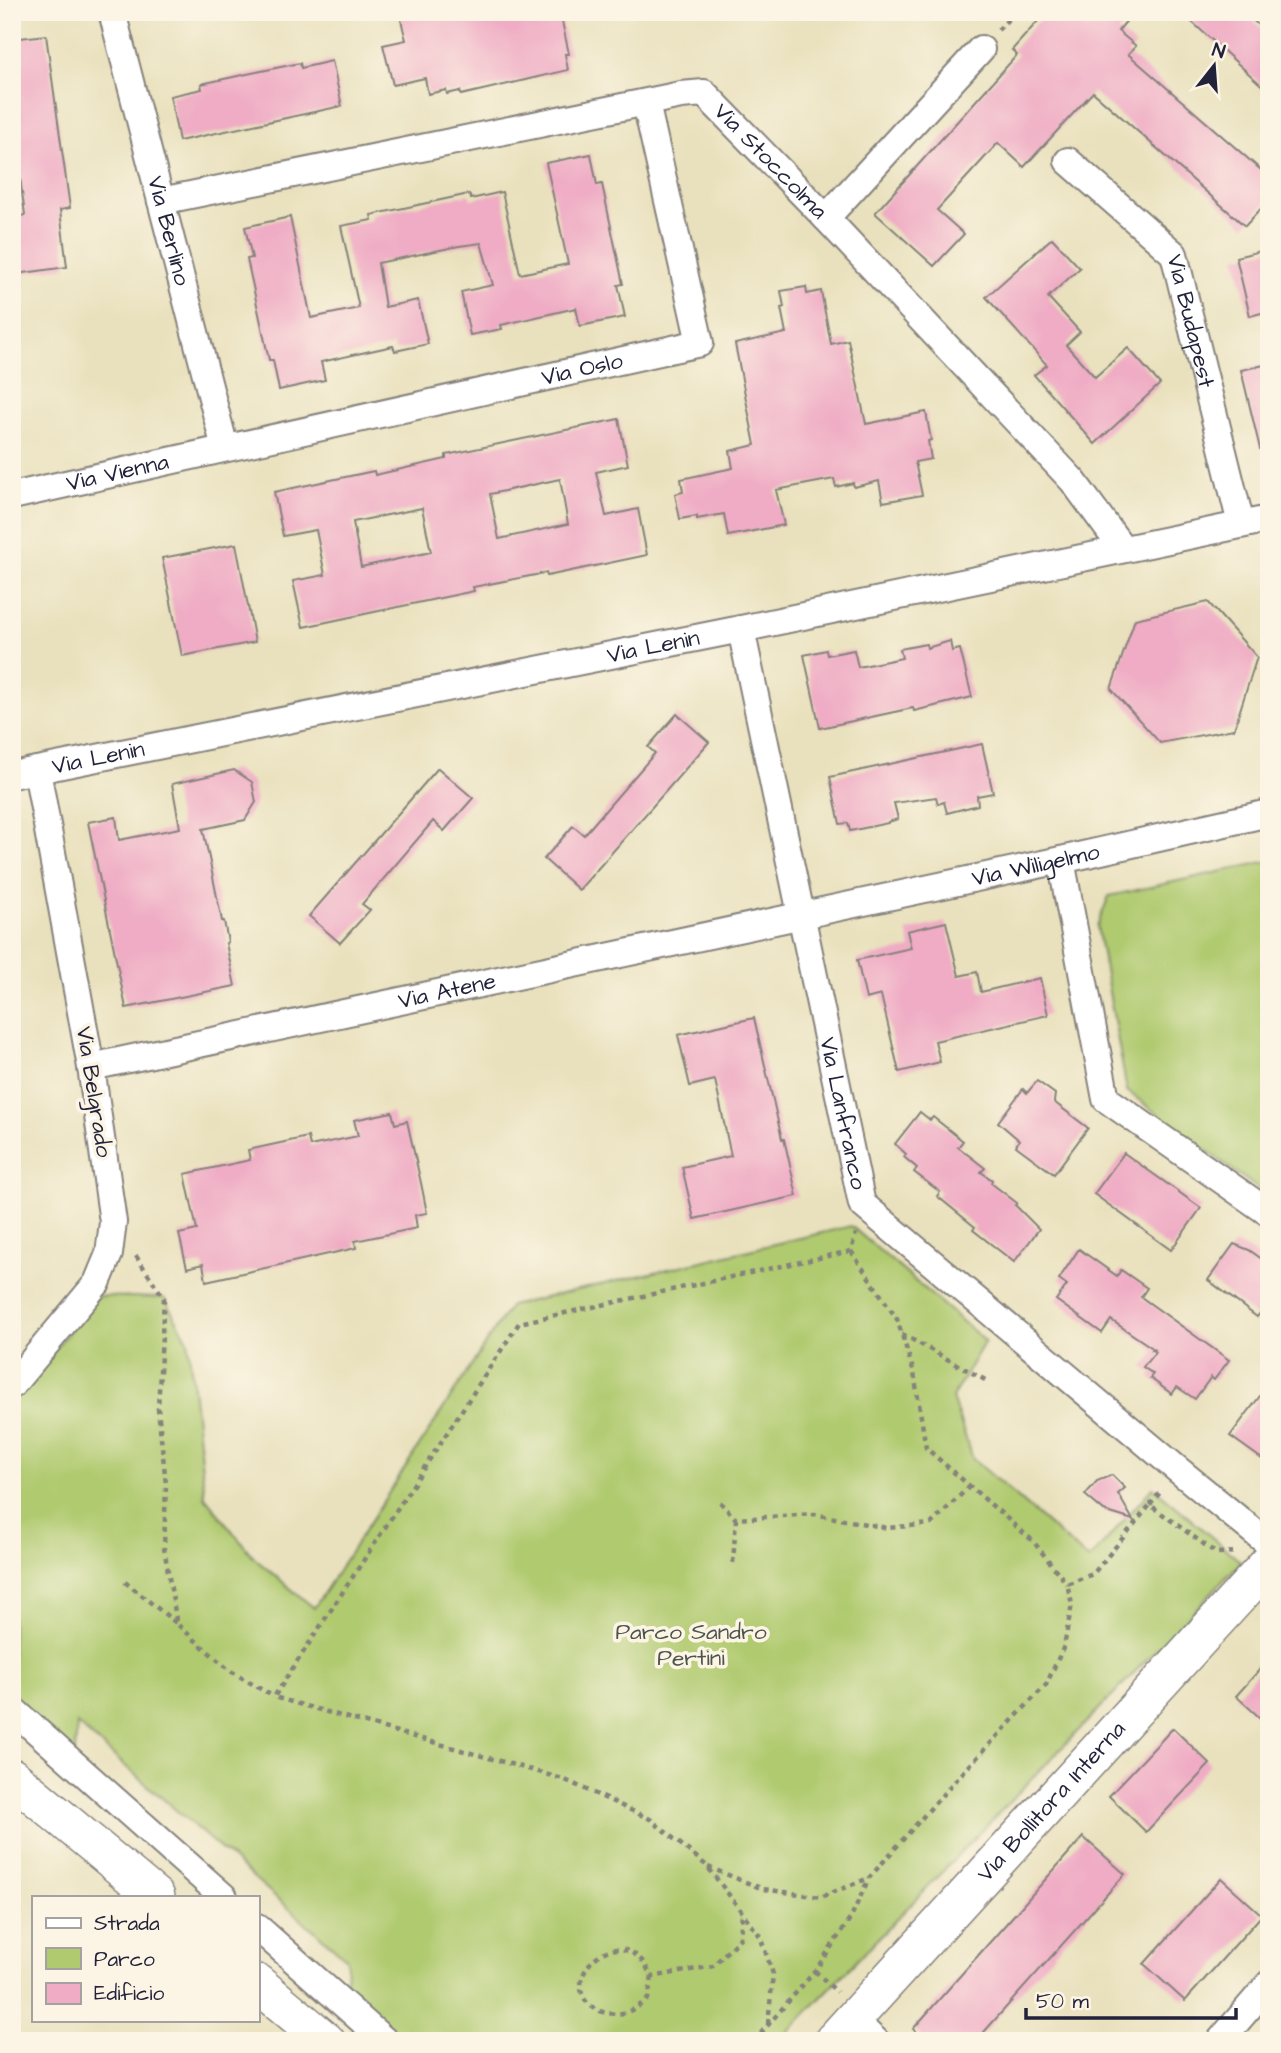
<svg xmlns="http://www.w3.org/2000/svg" width="1281" height="2053" viewBox="0 0 1281 2053" font-family="'Architects Daughter',sans-serif">
	<rect width="100%" height="100%" fill="#fcf5e5"/>
	<filter id="ink" filterUnits="userSpaceOnUse"><feTurbulence type="fractalNoise" baseFrequency=".0143" numOctaves="2"/><feDisplacementMap in="SourceGraphic" scale="14" xChannelSelector="R" yChannelSelector="G"/><feConvolveMatrix kernelMatrix="1 2 1 2 8 2 1 2 1" color-interpolation-filters="sRGB"/></filter>
	<filter id="wash" filterUnits="userSpaceOnUse"><feTurbulence type="fractalNoise" baseFrequency=".00686" numOctaves="4" result="noise"/><feDisplacementMap in="SourceGraphic" scale="28" xChannelSelector="R" yChannelSelector="G"/><feGaussianBlur stdDeviation="1.57" result="paint"/><feColorMatrix in="noise" values="0 0 0 0 0 0 0 0 0 0 0 0 0 0 0 0 0 1.4 0 .05"/><feComposite in="paint" operator="in"/></filter>
	<g filter="url(#wash)">
		<rect width="100%" height="100%" fill="#e9e1bd"/>
		<g fill="#b0ca70" stroke="#697656" stroke-width="2">
			<path d="M1269,861V1197L1127,1091L1097,926L1109,896Z"/>
			<path d="M851,1226L985,1341L952,1398L973,1459L1089,1560L1153,1487L1241,1562L779,2041H406L346,1989L347,1959L77,1724L75,1753L12,1698V1401L98,1296L164,1298L188,1340L205,1497L254,1558L314,1608L510,1306Z"/>
		</g>
		<g id="blocks">
			<g fill="#efacc4" fill-rule="evenodd">
				<path d="M399,12H560L569,54H565L568,70L461,95L460,91L447,94L446,90L428,94L425,78L393,85L383,45L406,40Z"/>
				<path d="M1046,12H1134L1118,31L1136,46L1128,54L1269,177V200L1245,226L1093,92L1024,167L998,143L937,210L964,234L934,266L875,213L1017,55L1012,50Z"/>
				<path d="M1181,12H1244L1269,35V92Z"/>
				<path d="M46,35L70,208L60,210L67,267L16,274L12,243V218L25,215L12,117V39Z"/>
				<path d="M332,61L342,106L179,141L170,96L202,89L201,84L247,74L300,63L301,68Z"/>
				<path d="M591,154L597,185L602,184L623,284L618,285L625,317L580,326L576,308L501,325L502,329L470,335L461,292L493,285L481,243L459,246L378,263L385,307L418,300L428,344L395,351L393,346L321,362L325,380L279,390L273,360H269L247,259L252,258L245,227L290,217L311,318L359,308L341,226L372,220L371,215L469,194L471,199L502,192L520,274L568,264L546,163Z"/>
				<path d="M1052,238L1080,268L1048,297L1080,332L1066,345L1095,377L1128,348L1160,384L1095,444L1034,375L1047,365L986,297Z"/>
				<path d="M1269,249V311L1250,316L1236,257Z"/>
				<path d="M806,287L807,294L821,291L831,344L848,340L866,424L926,412L931,440L928,441L931,459L915,462L922,495L883,502L879,481L854,487L853,483L836,487L834,479L776,490L784,525L728,536L724,514L697,519V516L680,519L675,494L683,492L681,479L733,468L730,451L755,445L735,344L786,333L781,308L784,307L781,291Z"/>
				<path d="M1269,364V448L1260,449L1241,370Z"/>
				<path d="M619,419L628,465L596,472L606,516L638,509L647,555L547,576L546,573L473,587L474,591L303,627L293,581L325,575L316,530L283,536L274,492L374,471L375,475L446,459V455ZM560,479L568,524L499,539L490,494ZM422,508L431,552L361,567L353,522Z"/>
				<path d="M236,544L255,642L182,656L162,558Z"/>
				<path d="M1208,602L1257,657L1234,729L1160,743L1111,689L1135,619Z"/>
				<path d="M950,641L952,651L960,649L972,697L914,711L913,708L820,728L804,655L826,650L827,655L854,650L858,667L902,658L900,649L926,644L927,648Z"/>
				<path d="M677,714L709,742L579,890L544,859L573,826L584,835L655,753L648,747Z"/>
				<path d="M982,744L993,793L977,796L978,805L947,813L944,802L938,804L936,797L894,803L898,819L888,822V823L850,831L848,823L840,824L830,777Z"/>
				<path d="M438,768L473,798L444,831L433,821L362,904L370,910L340,943L309,916Z"/>
				<path d="M234,770L252,782L256,802L245,820L203,829L222,921H224L228,942L226,943L235,986L126,1008L88,822L116,817L119,840L180,828L172,784Z"/>
				<path d="M946,922L959,976L977,972L981,992L1040,978L1048,1015L935,1041L940,1062L899,1072L881,995L866,999L857,960L911,948L907,931Z"/>
				<path d="M754,1018L782,1139H784L797,1196L694,1219L682,1167L731,1156L715,1080L690,1086L678,1035Z"/>
				<path d="M1037,1081L1055,1094L1054,1102L1088,1128L1054,1174L1016,1146L1019,1140L998,1122L1023,1089L1027,1093Z"/>
				<path d="M392,1112L395,1124L407,1121L421,1183L427,1213L415,1215L417,1228L355,1241L356,1248L206,1281L203,1264L187,1268L179,1234L197,1230L185,1174L250,1160L248,1150L308,1137L310,1146L358,1136L354,1120Z"/>
				<path d="M920,1112L930,1120L933,1117L963,1141L958,1147L985,1168L981,1172L992,1180L991,1183L1017,1203L1015,1205L1039,1229L1014,1262L973,1230L975,1227L937,1196L940,1192L914,1172L917,1168L904,1157L906,1154L895,1144Z"/>
				<path d="M1124,1153L1201,1208L1171,1250L1094,1194Z"/>
				<path d="M1234,1244L1249,1250L1269,1264V1301L1257,1317L1208,1280Z"/>
				<path d="M1079,1249L1117,1276L1121,1270L1147,1288L1141,1297L1229,1360L1214,1380L1211,1377L1195,1399L1177,1387L1172,1394L1150,1378L1153,1374L1143,1367L1155,1352L1152,1350L1154,1349L1111,1320L1102,1333L1056,1300L1067,1285L1059,1279Z"/>
				<path d="M1269,1384V1464L1230,1436Z"/>
				<path d="M1112,1475L1125,1488L1118,1494L1133,1520L1104,1511L1085,1495L1097,1481Z"/>
				<path d="M1269,1659V1726L1236,1696Z"/>
				<path d="M1173,1728L1210,1764L1146,1832L1109,1796Z"/>
				<path d="M1083,1837L1125,1874L976,2041H926L913,2029Z"/>
				<path d="M1221,1878L1262,1915L1185,2001L1144,1964Z"/>
			</g>
		</g>
	</g>
	<g filter="url(#ink)">
		<use href="#blocks" fill-opacity="0" stroke="#86827c" stroke-width="2"/>
		<g fill="none" stroke-linecap="round" stroke-linejoin="round">
			<g stroke="#86827c" stroke-width="30">
				<g id="street">
					<path id="s1" d="M112,12L225,448"/>
					<path id="s2" d="M1068,161L1174,254L1241,524"/>
					<path id="s3" d="M161,201L681,95L704,93L826,218L1073,481L1123,549"/>
					<path d="M826,218L981,49"/>
					<path id="s4" d="M12,496L700,343L646,103"/>
					<path id="s5" d="M741,629L862,1204L1177,1469L1269,1544"/>
					<path id="s6" d="M12,775L741,629L1269,519"/>
					<path d="M1061,860L1106,1099L1269,1213"/>
					<path id="s7" d="M91,1067L1061,860L1269,813"/>
					<path d="M12,1385L97,1283L109,1254L113,1222L91,1067L37,770"/>
					<path d="M12,1709L224,1897"/>
					<path d="M257,1927L385,2041"/>
					<path d="M853,2020L876,2041"/>
					<path d="M1220,2041L1269,1984"/>
				</g>
			</g>
			<g stroke="#86827c" stroke-width="40">
				<g id="secondary">
					<path d="M12,1777L156,1897"/>
					<path d="M257,1983L326,2041"/>
					<path id="s8" d="M833,2041L1269,1563"/>
				</g>
			</g>
			<g stroke="#86827c" stroke-width="4.5" stroke-dasharray="5 5" stroke-linecap="butt">
				<path d="M998,30L1015,12"/>
				<path d="M851,1251L897,1319L914,1373L926,1448L1033,1541L1067,1584"/>
				<path d="M136,1256L164,1298L158,1409L166,1484L164,1548L177,1624L229,1670L274,1697"/>
				<path d="M902,1334L987,1381"/>
				<path d="M720,1502L736,1519"/>
				<path d="M1150,1505L1162,1490"/>
				<path d="M733,1563L736,1519L814,1514L887,1528L931,1524L970,1486"/>
				<path d="M125,1582L176,1623"/>
				<path d="M708,1867L763,1889L821,1897L869,1878"/>
				<path d="M815,1971L837,1992"/>
				<path d="M652,1977L648,1999C633,2011 622,2017 603,2012C549,1995 607,1918 644,1963C647,1967 649,1973 652,1977L713,1966L740,1938L742,1913"/>
				<path d="M768,2024L773,1974L760,1936L707,1866L650,1819L563,1779L274,1697L519,1323L851,1251L856,1233"/>
				<path d="M754,2041L815,1971L850,1919L869,1878L952,1784L1046,1685L1064,1646L1072,1604L1067,1584L1093,1574L1150,1505L1216,1553L1236,1552"/>
			</g>
			<use href="#street" stroke="#fff" stroke-width="26"/>
			<use href="#secondary" stroke="#fff" stroke-width="37"/>
		</g>
	</g>
	<g text-anchor="middle" dominant-baseline="central" stroke-width="7" stroke-linejoin="round" paint-order="stroke">
		<g font-size="23" fill="#22223b" stroke="#fcf5e5">
			<text stroke="none"><textPath href="#s3" startOffset="649">Via Stoccolma</textPath></text>
			<text stroke="none"><textPath href="#s1" startOffset="226">Via Berlino</textPath></text>
			<text stroke="none"><textPath href="#s2" startOffset="210">Via Budapest</textPath></text>
			<text stroke="none"><textPath href="#s4" startOffset="584">Via Oslo</textPath></text>
			<text stroke="none"><textPath href="#s4" startOffset="108">Via Vienna</textPath></text>
			<text stroke="none"><textPath href="#s6" startOffset="654">Via Lenin</textPath></text>
			<text stroke="none"><textPath href="#s6" startOffset="88">Via Lenin</textPath></text>
			<text stroke="none"><textPath href="#s7" startOffset="966">Via Wiligelmo</textPath></text>
			<text stroke="none"><textPath href="#s7" startOffset="364">Via Atene</textPath></text>
			<text transform="translate(94 1092) rotate(81)">Via Belgrado</text>
			<text stroke="none"><textPath href="#s5" startOffset="495">Via Lanfranco</textPath></text>
			<text stroke="none"><textPath href="#s8" startOffset="324">Via Bollitora Interna</textPath></text>
		</g>
		<g font-size="23" fill="#4d544b" stroke="#fcf5e5">
			<text x="691" y="1632">Parco Sandro<tspan x="691" dy="26">Pertini</tspan></text>
		</g>
	</g>
	<rect width="1281" height="2053" fill="none" stroke="#fcf5e5" stroke-width="42"/>
	<rect x="32" y="1896" width="228" height="126" fill="#fcf5e5" stroke="#a5a1a1" stroke-width="2"/>
	<rect x="46" y="1918" width="35" height="10" fill="#ffffff" stroke="#a5a1a1" stroke-width="2"/>
	<text x="94" y="1930" font-size="21" fill="#22223b">Strada</text>
	<rect x="46" y="1948" width="35" height="21" fill="#b0ca70" stroke="#a5a1a1" stroke-width="2"/>
	<text x="94" y="1966" font-size="21" fill="#22223b">Parco</text>
	<rect x="46" y="1983" width="35" height="21" fill="#efacc4" stroke="#a5a1a1" stroke-width="2"/>
	<text x="94" y="2000" font-size="21" fill="#22223b">Edificio</text>
	<g transform="translate(1214 66) rotate(17)" stroke="#fcf5e5" stroke-width="5" paint-order="stroke">
	<path d="M0-5L12 26L0 18L-12 26Z" fill="#22223b"/>
	<text y="-10" font-size="19" font-weight="bold" text-anchor="middle" fill="#22223b">N</text>
	</g>
	<path d="M1026 2008v10h210v-10" fill="none" stroke="#22223b" stroke-width="3.5"/>
	<text x="1036" y="2008" font-size="21" fill="#22223b" stroke="#fcf5e5" stroke-width="5" paint-order="stroke">50 m</text>
</svg>
